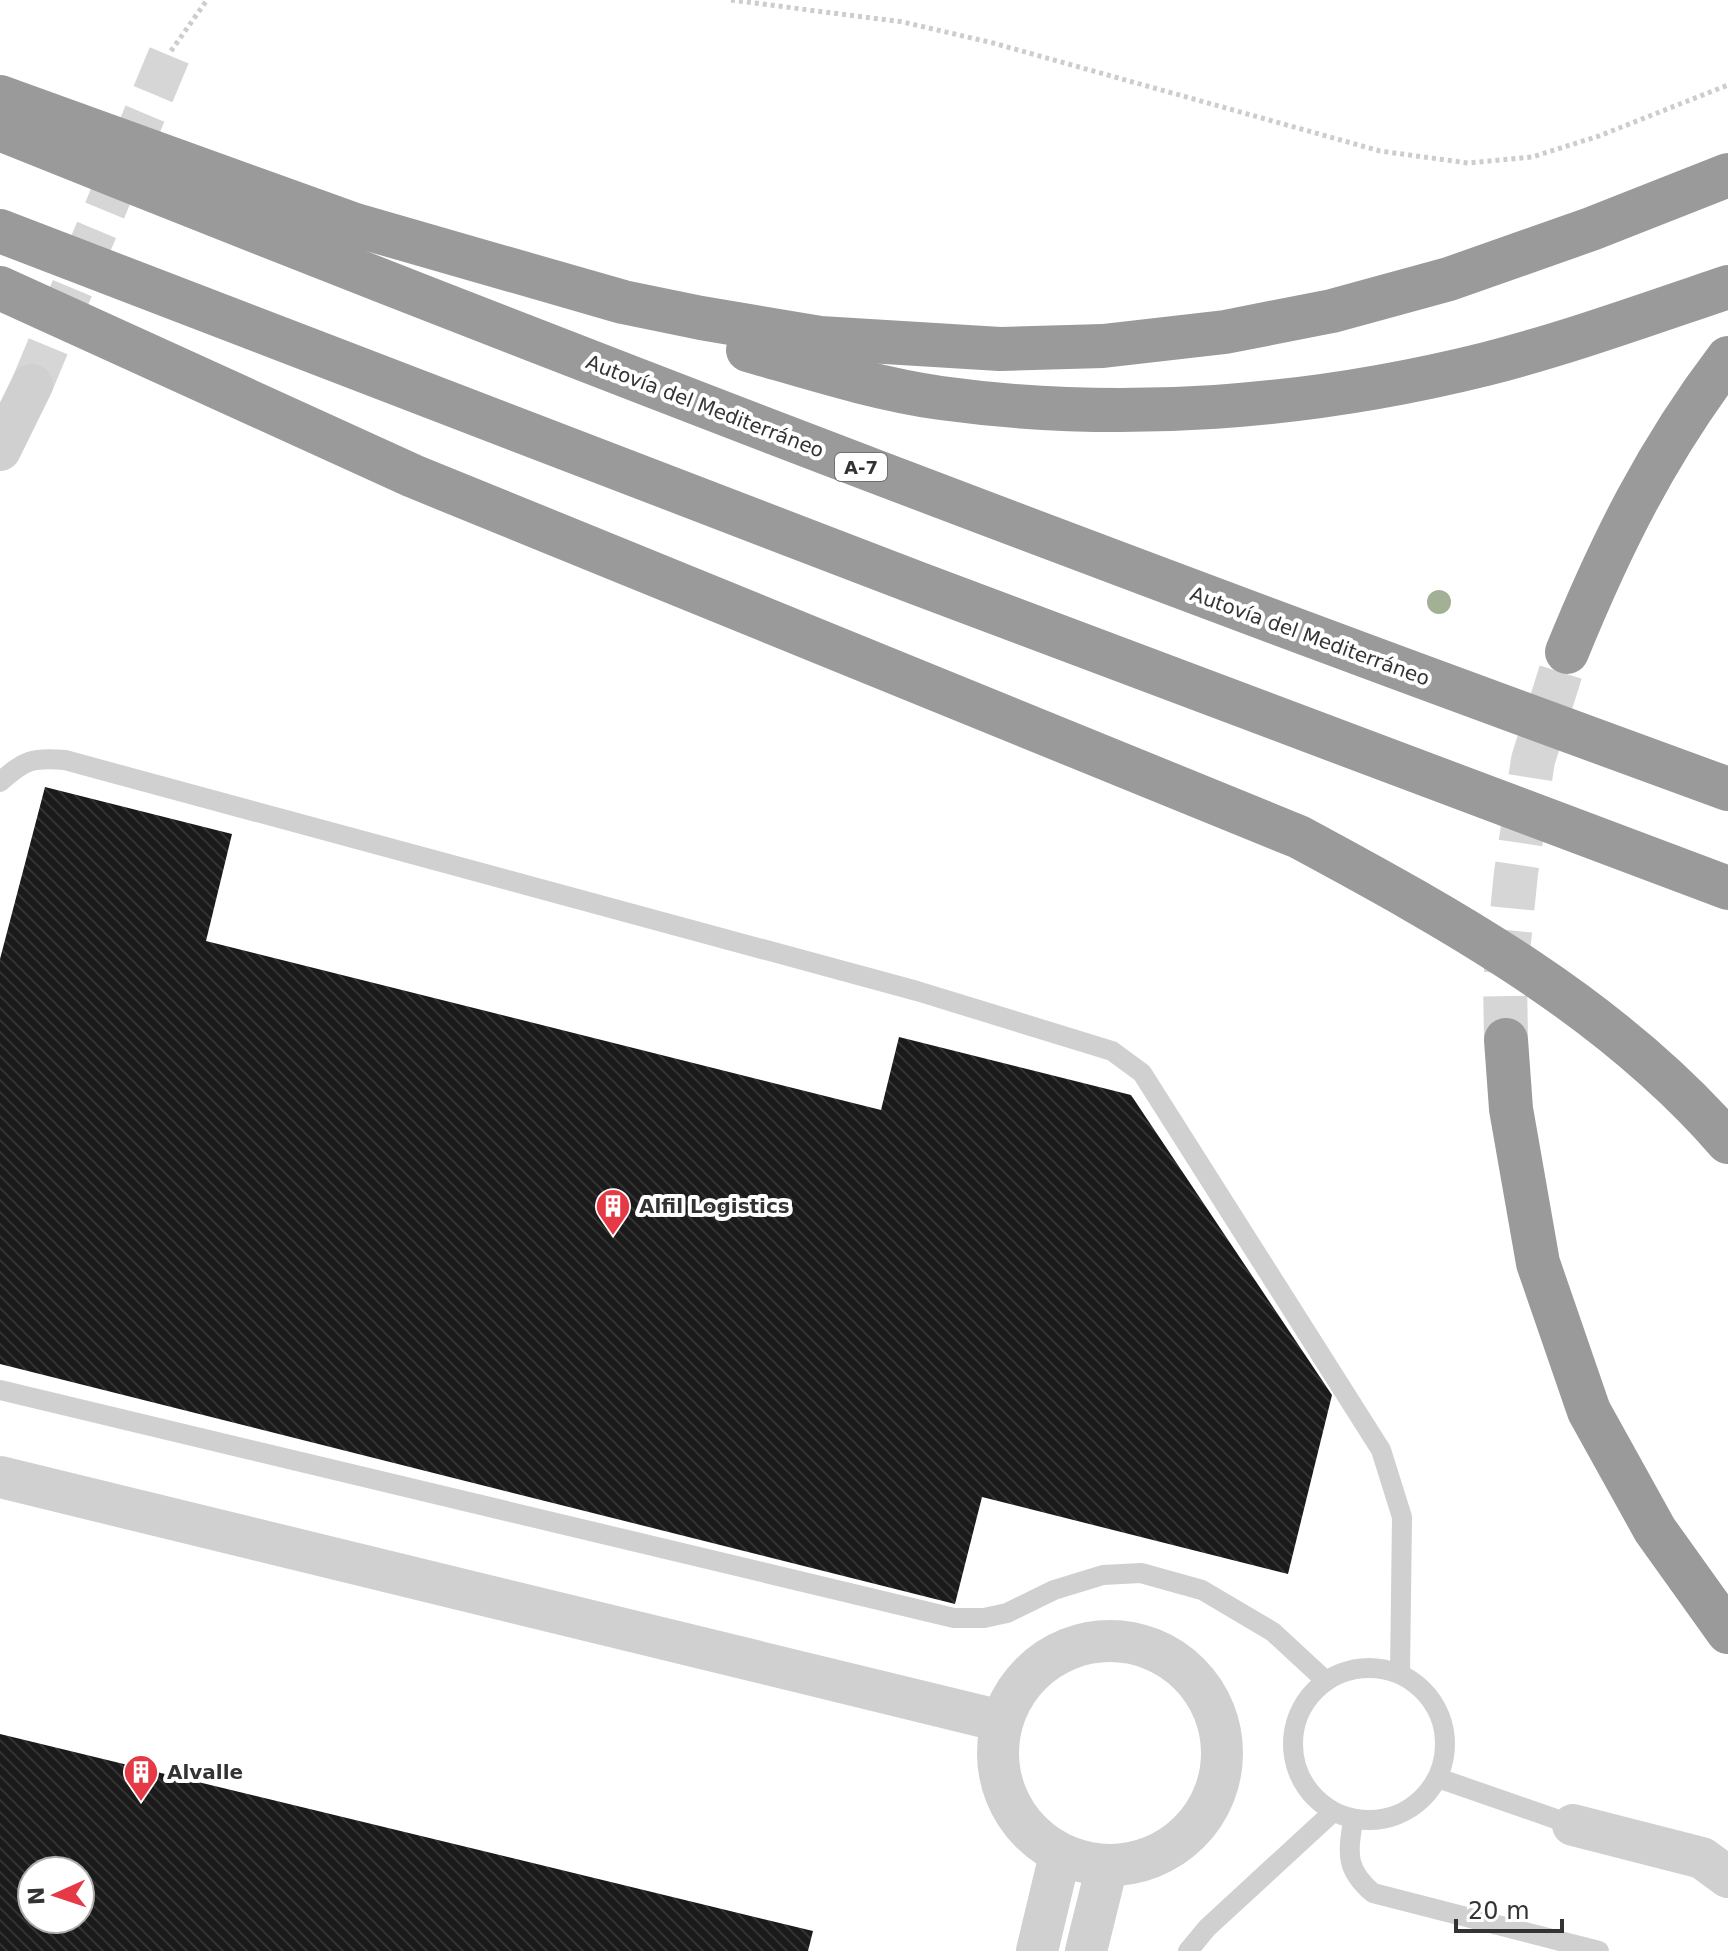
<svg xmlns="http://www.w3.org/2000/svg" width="1728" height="1951" viewBox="0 0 1728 1951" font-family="'DejaVu Sans',sans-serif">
	<defs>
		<pattern id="building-back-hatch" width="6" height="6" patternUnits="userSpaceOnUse" patternTransform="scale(2)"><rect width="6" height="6" fill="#1a1a1a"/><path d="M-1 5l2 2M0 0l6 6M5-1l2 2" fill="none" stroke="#333"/></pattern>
	</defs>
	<rect width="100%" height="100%" fill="#fff"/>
	<g fill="url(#building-back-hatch)" fill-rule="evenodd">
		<path d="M45,787L232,834L206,941L881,1110L899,1037L1131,1095L1332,1395L1288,1574L982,1497L955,1604L0,1364V959Z"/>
		<path d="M0,1734L813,1931L808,1951H0ZM32,1871H80V1919H32Z"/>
	</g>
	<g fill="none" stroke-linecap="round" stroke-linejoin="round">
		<path stroke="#d6d6d6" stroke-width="42" stroke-dasharray="42 21" stroke-linecap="butt" d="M32,385L171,51"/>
		<path stroke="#d6d6d6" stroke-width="44" stroke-dasharray="44 22" stroke-linecap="butt" d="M1506,1040L1505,981L1516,873L1533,760L1567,652"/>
		<g stroke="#cdcdcd" stroke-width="5" stroke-dasharray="4 4" stroke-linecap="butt">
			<path d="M731,0L903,22L993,43L1380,151L1468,163L1532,157L1599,136L1728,85"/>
			<path d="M171,51L207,0"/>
		</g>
		<g stroke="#d0d0d0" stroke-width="20">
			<path d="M0,782C25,760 32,757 65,760L917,991L1112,1051L1142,1073L1381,1450L1402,1517L1400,1674"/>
			<path d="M0,1390L954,1618H984L1007,1613L1054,1590L1103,1575L1141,1573L1202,1590L1273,1632L1326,1681"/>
			<circle cx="1369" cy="1744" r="76"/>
			<path d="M1438,1778L1573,1825"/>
			<path d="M1353,1820C1348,1854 1345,1869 1373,1893L1599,1951"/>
			<path d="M1188,1951L1207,1928L1333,1812"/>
		</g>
		<g stroke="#d0d0d0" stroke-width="42">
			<path d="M0,450L32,385"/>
			<path d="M0,1477L1001,1721"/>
			<circle cx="1110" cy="1753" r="112"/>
			<path d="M1573,1825L1702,1858L1728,1877"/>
			<path d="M1037,1951L1060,1855"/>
			<path d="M1086,1951L1107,1866"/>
		</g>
		<g stroke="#9a9a9a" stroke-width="44">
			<path d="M0,97L355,225L623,302L701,318L820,338L1000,349L1103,346L1225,332L1332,311L1449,279L1591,229L1728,175"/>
			<path d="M0,129C572,359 1149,578 1728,789"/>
			<path d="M0,231C575,453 1150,674 1728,888"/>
			<path d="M0,288L413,476L1299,837C1453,920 1612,1008 1728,1142"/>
			<path d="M748,350C811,368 876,389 941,398C1123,423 1309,408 1486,364C1568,343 1648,314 1728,287"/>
			<path d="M1567,652C1611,544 1657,451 1728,358"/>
			<path d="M1506,1040L1511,1109L1538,1263L1589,1411L1655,1530L1728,1632"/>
		</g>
	</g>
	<circle fill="#a2b095" cx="1439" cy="602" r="12"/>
	<defs>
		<g id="building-pin" transform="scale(1.8)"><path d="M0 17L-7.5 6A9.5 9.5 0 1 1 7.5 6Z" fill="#e63946" stroke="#fff"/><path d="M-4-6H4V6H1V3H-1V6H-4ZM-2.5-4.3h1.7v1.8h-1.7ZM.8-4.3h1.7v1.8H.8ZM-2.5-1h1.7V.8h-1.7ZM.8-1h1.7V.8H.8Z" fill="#fff"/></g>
	</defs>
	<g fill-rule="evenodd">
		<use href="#building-pin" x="613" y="1206"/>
		<use href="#building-pin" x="141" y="1772"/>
	</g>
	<g text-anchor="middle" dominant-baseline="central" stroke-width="8" stroke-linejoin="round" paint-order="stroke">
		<rect fill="#fff" stroke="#707070" stroke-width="2" x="835" y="453" width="52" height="28" rx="6"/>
		<g font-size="18" font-weight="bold" fill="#333">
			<text x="861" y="467">A-7</text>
		</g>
		<g font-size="20" fill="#333" stroke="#fff">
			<text transform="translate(705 406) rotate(21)">Autovía del Mediterráneo</text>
			<text transform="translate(1310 636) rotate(20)">Autovía del Mediterráneo</text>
		</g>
		<g font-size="20" font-weight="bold" fill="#333" stroke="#fff" text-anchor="start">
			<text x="639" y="1206">Alfil Logistics</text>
			<text x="167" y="1772">Alvalle</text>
		</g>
	</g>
	<g transform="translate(56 1895) rotate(267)"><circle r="38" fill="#ffffff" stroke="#adadad" stroke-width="2"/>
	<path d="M0-6L14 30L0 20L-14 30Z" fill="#e63946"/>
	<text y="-12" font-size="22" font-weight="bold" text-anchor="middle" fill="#333333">N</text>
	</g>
	<path d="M1456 1919v12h106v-12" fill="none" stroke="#333333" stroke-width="4"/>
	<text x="1468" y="1919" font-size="24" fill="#333333" stroke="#ffffff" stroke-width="6" paint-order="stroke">20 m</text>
</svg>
